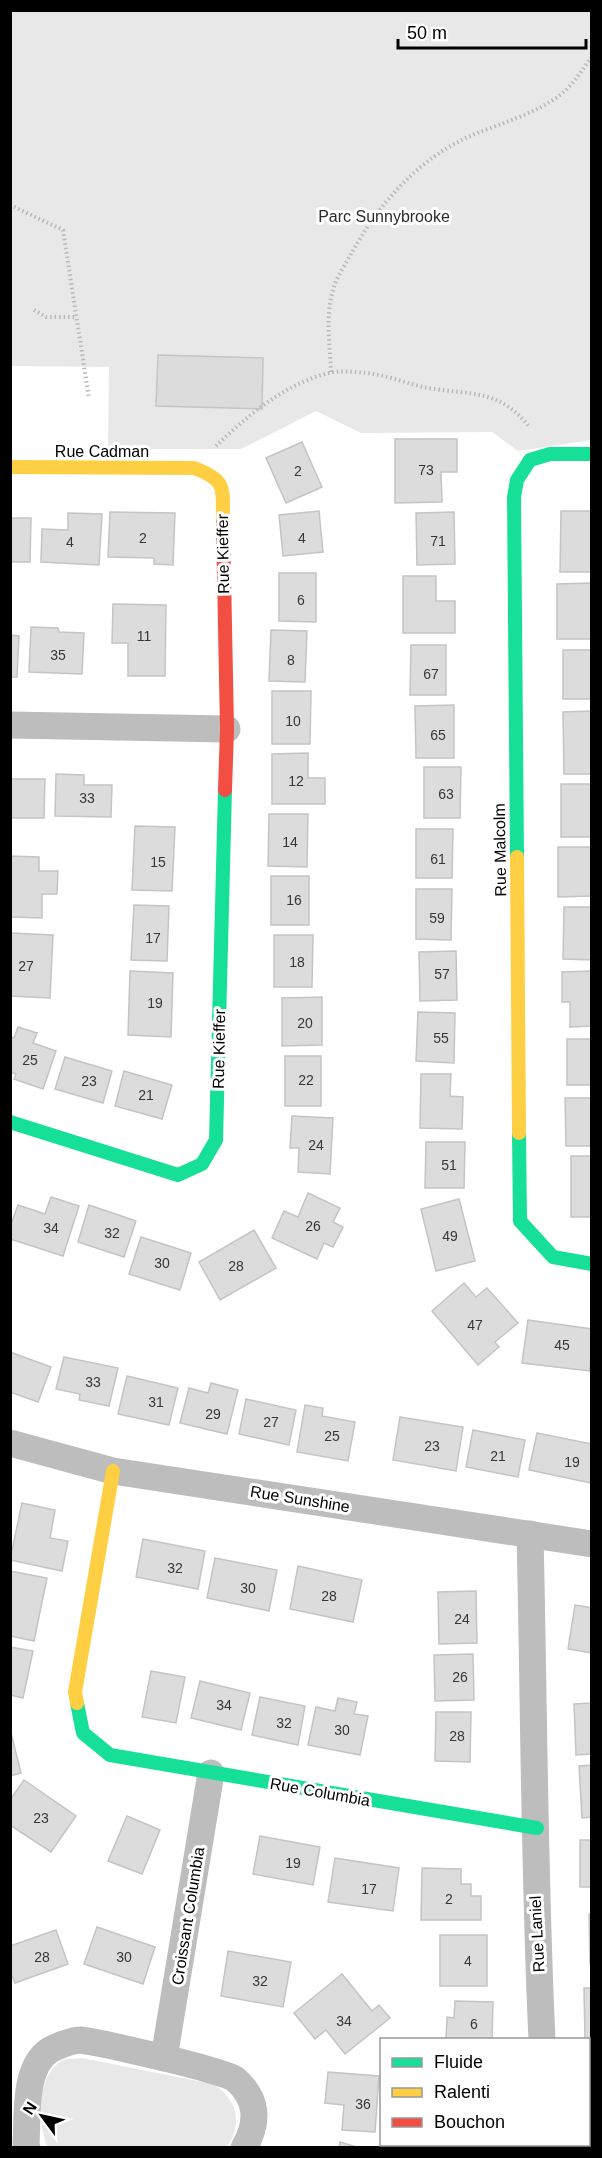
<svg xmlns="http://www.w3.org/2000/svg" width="602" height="2158" viewBox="0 0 602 2158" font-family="Helvetica,sans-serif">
	<rect width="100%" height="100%" fill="#fff"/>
	<g fill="#e8e8e8">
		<path d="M10,11H591V440L518,451L492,432L361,433L316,411L241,449H108L109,367L11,366Z"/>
		<path d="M82,2058L213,2084C237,2099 244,2124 226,2148L47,2147C39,2122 35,2075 63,2060C68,2058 76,2059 82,2058Z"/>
	</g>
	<g fill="#dcdcdc" stroke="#c4c4c4" stroke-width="1.5">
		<path d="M158,355L263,358L262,409L156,406Z"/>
		<path d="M395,439H457V472H441L442,502L395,503Z"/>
		<path d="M302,442L322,487L286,503L266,458Z"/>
		<path d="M319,511L323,552L283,556L279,515Z"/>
		<path d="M561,511H592V572H560Z"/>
		<path d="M110,512L175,513L173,565L154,564V558L108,557Z"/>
		<path d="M454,512L455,564L417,565L416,513Z"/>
		<path d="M68,513L102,514L99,565L41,562L42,529L68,530Z"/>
		<path d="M10,518H31L30,562H10Z"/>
		<path d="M279,573H316V622L279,621Z"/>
		<path d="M403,576H436V601H455V633H403Z"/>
		<path d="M592,583V639H557V584Z"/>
		<path d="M113,604L166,605L165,676H128V643H112Z"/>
		<path d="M31,627L58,628L59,632L84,633L82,674L29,672Z"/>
		<path d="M271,630L307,631L305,682L269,681Z"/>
		<path d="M10,635L19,636L17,677H10Z"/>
		<path d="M411,645H446V695H410Z"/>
		<rect x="563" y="650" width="29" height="49"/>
		<path d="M272,691H311L310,744H272Z"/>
		<path d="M454,705V758H416L415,706Z"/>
		<path d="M592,711V774H564L563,712Z"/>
		<path d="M308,753V778H325V804H272V754Z"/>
		<path d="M424,767H461L460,818H424Z"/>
		<path d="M56,774L84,775V785H112L111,817L55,816Z"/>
		<path d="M10,779H45L44,818H10Z"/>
		<rect x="561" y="784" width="31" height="53"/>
		<path d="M269,814H308L307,867L268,866Z"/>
		<path d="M135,826L175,827L172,891L132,890Z"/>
		<path d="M416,829H453L452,878H416Z"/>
		<path d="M558,847H592V896L558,897Z"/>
		<path d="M10,856L39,857V871H58L57,894H42V918L10,917Z"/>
		<rect x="271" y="876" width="38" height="49"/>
		<path d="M416,889H452L451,940L416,939Z"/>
		<path d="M134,905L169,906L167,961L131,960Z"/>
		<path d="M564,907H592V960L563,959Z"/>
		<path d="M10,933L53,935L50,998L10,996Z"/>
		<path d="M274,935H313L312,987H274Z"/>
		<path d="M456,951L457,1000L420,1001L419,952Z"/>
		<path d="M130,971L173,973L171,1037L128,1035Z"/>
		<path d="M592,971V1026L570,1027V1002H562V972Z"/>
		<path d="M322,997V1045L282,1046V998Z"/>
		<path d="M418,1012L455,1013L454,1063L416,1061Z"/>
		<path d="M18,1027L37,1033L33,1043L56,1051L43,1089L14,1079L16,1074L10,1072V1037L14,1038Z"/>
		<rect x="567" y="1039" width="25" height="46"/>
		<rect x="285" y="1056" width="36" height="50"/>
		<path d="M65,1057L112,1071L103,1103L55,1089Z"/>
		<path d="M124,1071L172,1085L162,1119L115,1106Z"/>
		<path d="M421,1074H451L450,1096L463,1097L462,1129L420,1128Z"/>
		<path d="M565,1098H592V1146H566Z"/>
		<path d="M292,1116L333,1118L330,1174L298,1172L299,1148H290Z"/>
		<path d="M426,1142H465L464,1188H425Z"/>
		<rect x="571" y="1156" width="21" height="61"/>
		<path d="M308,1193L340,1208L333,1222L343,1227L333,1247L324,1243L317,1259L272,1238L284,1211L298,1217Z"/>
		<path d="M51,1197L79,1206L63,1256L10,1239V1227L18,1205L45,1214Z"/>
		<path d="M459,1199L475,1261L436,1271L421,1209Z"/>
		<path d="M89,1205L136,1221L124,1257L78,1242Z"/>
		<path d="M254,1230L276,1268L220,1300L199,1262Z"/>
		<path d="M141,1237L191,1253L180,1290L129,1274Z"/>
		<path d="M464,1283L476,1297L487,1288L518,1323L495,1342L499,1347L478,1365L432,1311Z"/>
		<path d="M528,1320L592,1329L590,1371L522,1363Z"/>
		<path d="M10,1352L51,1367L38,1402L10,1392Z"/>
		<path d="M64,1357L118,1368L109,1406L79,1400L80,1394L56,1389Z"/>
		<path d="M127,1376L178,1388L169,1425L118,1414Z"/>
		<path d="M211,1383L238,1390L227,1434L180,1423L189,1388L208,1393Z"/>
		<path d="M246,1399L296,1410L289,1445L239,1434Z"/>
		<path d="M305,1405L323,1408L322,1416L355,1422L348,1461L297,1452Z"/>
		<path d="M400,1417L463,1427L456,1471L393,1460Z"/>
		<path d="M473,1430L525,1440L518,1477L466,1467Z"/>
		<path d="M537,1433L592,1444L591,1483L529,1470Z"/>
		<path d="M22,1503L55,1510L50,1538L68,1541L62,1571L10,1560Z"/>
		<path d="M143,1539L205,1551L198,1589L136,1577Z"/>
		<path d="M215,1558L277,1570L269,1611L207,1598Z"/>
		<path d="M298,1566L362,1580L353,1622L290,1609Z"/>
		<path d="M10,1571L47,1578L34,1641L10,1636Z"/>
		<path d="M476,1591L477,1643L439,1644L438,1592Z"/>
		<path d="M575,1605L592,1608V1653L568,1649Z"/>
		<path d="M10,1647L33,1651L23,1698L10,1695Z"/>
		<path d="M473,1654L474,1700L435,1701L434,1655Z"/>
		<path d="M151,1671L185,1677L176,1723L142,1717Z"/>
		<path d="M200,1681L250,1693L241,1730L191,1718Z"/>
		<path d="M260,1697L305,1706L298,1745L252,1735Z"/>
		<path d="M338,1698L357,1702L354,1714L368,1716L360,1755L308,1745L316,1707L335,1711Z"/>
		<path d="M592,1703V1754L576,1755L574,1704Z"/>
		<path d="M436,1712H471L470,1762L435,1761Z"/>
		<path d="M10,1729L21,1773L10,1776Z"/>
		<path d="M592,1765V1817L582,1818L579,1766Z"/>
		<path d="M24,1780L76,1816L51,1852L10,1825V1800Z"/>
		<path d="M127,1816L160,1830L142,1874L108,1861Z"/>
		<path d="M260,1836L320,1847L313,1885L253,1874Z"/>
		<rect x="580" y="1840" width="12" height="47"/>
		<path d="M335,1858L399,1868L393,1911L328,1902Z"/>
		<path d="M422,1868L461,1869V1884H471V1896H481V1920H421Z"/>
		<path d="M589,1914H592V1964H590Z"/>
		<path d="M97,1927L155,1947L143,1984L84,1964Z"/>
		<path d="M56,1930L68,1964L15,1983L10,1971V1946Z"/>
		<rect x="440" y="1935" width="47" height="51"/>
		<path d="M228,1951L291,1962L283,2007L221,1996Z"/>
		<path d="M342,1974L372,2011L379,2005L390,2018L345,2054L326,2030L315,2039L294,2013Z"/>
		<path d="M584,1988H592V2048H588V2040H585Z"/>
		<path d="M455,2001L493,2002L492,2040H446L447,2017L454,2018Z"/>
		<path d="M328,2072L379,2076L375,2132L342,2130L344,2105L325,2103Z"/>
		<path d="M340,2142L360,2148H339Z"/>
		<path d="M447,2144H485V2148H448Z"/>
	</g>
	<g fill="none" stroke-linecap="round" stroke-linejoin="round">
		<g stroke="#b8b8b8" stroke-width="4" stroke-dasharray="1.5 3" stroke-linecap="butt">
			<path d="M10,205L63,230L89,398"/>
			<path d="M34,310L46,317H76"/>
			<path d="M331,372C330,346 325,316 333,290C336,278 345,265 351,254C379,204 416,161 468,137C499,123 546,112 570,86C578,77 584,67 592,57"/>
			<path d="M216,446C247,416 286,383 329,373C340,370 355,372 366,373C387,375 408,384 428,388C471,395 501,389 530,428"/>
		</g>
		<g stroke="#bdbdbd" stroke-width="27">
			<path d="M10,725L227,729"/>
			<path d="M10,1443L113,1471L592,1544"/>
			<path d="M530,1534C534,1703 534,1871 542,2040"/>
			<path d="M164,2058L211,1773"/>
			<path d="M547,2144L548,2148"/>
			<path d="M27,2148L26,2144C28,2116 23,2067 50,2050C57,2046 73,2040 80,2040C99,2042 226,2071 235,2079C258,2099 259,2122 244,2148"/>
		</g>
		<g stroke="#16e098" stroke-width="14">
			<path d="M517,857L514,497L517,480L530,460L550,454H592"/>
			<path d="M10,1122L178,1175L202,1164L216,1140L225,790"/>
			<path d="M519,1133L520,1221L553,1257L592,1264"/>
			<path d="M77,1703L83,1733L110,1755L537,1828"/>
		</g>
		<g stroke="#ffcf43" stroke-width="14">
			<path d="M10,467L194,468C229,481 222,489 223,523"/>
			<path d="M517,857L519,1133"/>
			<path d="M77,1703L75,1692L113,1471"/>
		</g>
		<path stroke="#f24e42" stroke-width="14" d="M223,523L227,729L225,790"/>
	</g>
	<g text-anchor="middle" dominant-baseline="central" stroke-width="6" stroke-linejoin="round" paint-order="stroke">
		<g font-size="14" fill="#373737">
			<text x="426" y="470">73</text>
			<text x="298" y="471">2</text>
			<text x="143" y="538">2</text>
			<text x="302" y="538">4</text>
			<text x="438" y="541">71</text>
			<text x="70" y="542">4</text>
			<text x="301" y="600">6</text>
			<text x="144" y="636">11</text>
			<text x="58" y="655">35</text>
			<text x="291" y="660">8</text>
			<text x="431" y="674">67</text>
			<text x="293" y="721">10</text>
			<text x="438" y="735">65</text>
			<text x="296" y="781">12</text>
			<text x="446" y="794">63</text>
			<text x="87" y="798">33</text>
			<text x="290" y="842">14</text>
			<text x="438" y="859">61</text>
			<text x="158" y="862">15</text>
			<text x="294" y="900">16</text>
			<text x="437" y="918">59</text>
			<text x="153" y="938">17</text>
			<text x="297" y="962">18</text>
			<text x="26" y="966">27</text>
			<text x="442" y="974">57</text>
			<text x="155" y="1003">19</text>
			<text x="305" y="1023">20</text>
			<text x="441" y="1038">55</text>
			<text x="30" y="1060">25</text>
			<text x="306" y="1080">22</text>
			<text x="89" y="1081">23</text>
			<text x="146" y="1095">21</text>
			<text x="316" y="1145">24</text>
			<text x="449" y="1165">51</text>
			<text x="313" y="1226">26</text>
			<text x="51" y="1228">34</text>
			<text x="112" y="1233">32</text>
			<text x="450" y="1236">49</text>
			<text x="162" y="1263">30</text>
			<text x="236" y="1266">28</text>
			<text x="475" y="1325">47</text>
			<text x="562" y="1345">45</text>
			<text x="93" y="1382">33</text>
			<text x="156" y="1402">31</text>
			<text x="213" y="1414">29</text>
			<text x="271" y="1422">27</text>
			<text x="332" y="1436">25</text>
			<text x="432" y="1446">23</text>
			<text x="498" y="1456">21</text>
			<text x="572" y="1462">19</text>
			<text x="175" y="1568">32</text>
			<text x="248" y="1588">30</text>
			<text x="329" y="1596">28</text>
			<text x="462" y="1619">24</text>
			<text x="460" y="1677">26</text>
			<text x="224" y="1705">34</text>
			<text x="284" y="1723">32</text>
			<text x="342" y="1730">30</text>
			<text x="457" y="1736">28</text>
			<text x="41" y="1818">23</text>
			<text x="293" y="1863">19</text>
			<text x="369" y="1889">17</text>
			<text x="449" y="1899">2</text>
			<text x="42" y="1957">28</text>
			<text x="124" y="1957">30</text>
			<text x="468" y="1961">4</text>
			<text x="260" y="1981">32</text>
			<text x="344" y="2021">34</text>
			<text x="474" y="2024">6</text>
			<text x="363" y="2104">36</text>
		</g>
		<g font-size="16" fill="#2d2d2d" stroke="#fff">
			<text x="384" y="216">Parc Sunnybrooke</text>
		</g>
		<g font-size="16" fill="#000" stroke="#fff">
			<text x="102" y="451">Rue Cadman</text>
			<text transform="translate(223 554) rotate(-91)">Rue Kieffer</text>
			<text transform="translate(500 850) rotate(-91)">Rue Malcolm</text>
			<text transform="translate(219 1049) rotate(-89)">Rue Kieffer</text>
			<text transform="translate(300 1499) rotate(9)">Rue Sunshine</text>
			<text transform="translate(320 1792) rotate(10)">Rue Columbia</text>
			<text transform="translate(188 1916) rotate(-81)">Croissant Columbia</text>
			<text transform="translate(537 1934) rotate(-93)">Rue Laniel</text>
		</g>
	</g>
	<rect width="602" height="2158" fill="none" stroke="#000000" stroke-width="24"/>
	<rect x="380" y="2038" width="210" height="108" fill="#ffffff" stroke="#999999" stroke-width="1.5"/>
	<rect x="392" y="2058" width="30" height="9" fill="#16e098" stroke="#999999" stroke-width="1.5"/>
	<text x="434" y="2068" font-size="18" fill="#000000">Fluide</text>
	<rect x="392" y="2088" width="30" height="9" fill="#ffcf43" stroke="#999999" stroke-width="1.5"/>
	<text x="434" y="2098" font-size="18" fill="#000000">Ralenti</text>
	<rect x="392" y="2118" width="30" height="9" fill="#f24e42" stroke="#999999" stroke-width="1.5"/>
	<text x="434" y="2128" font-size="18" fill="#000000">Bouchon</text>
	<g transform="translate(42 2116) rotate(303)" stroke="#ffffff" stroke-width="4.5" paint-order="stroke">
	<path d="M0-4.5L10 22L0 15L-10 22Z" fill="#000000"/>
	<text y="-9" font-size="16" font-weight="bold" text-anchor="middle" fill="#000000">N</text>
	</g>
	<path d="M398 39v9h188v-9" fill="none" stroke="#000000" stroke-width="3"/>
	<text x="407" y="39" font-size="18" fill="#000000" stroke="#ffffff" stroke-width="4.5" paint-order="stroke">50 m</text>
</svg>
